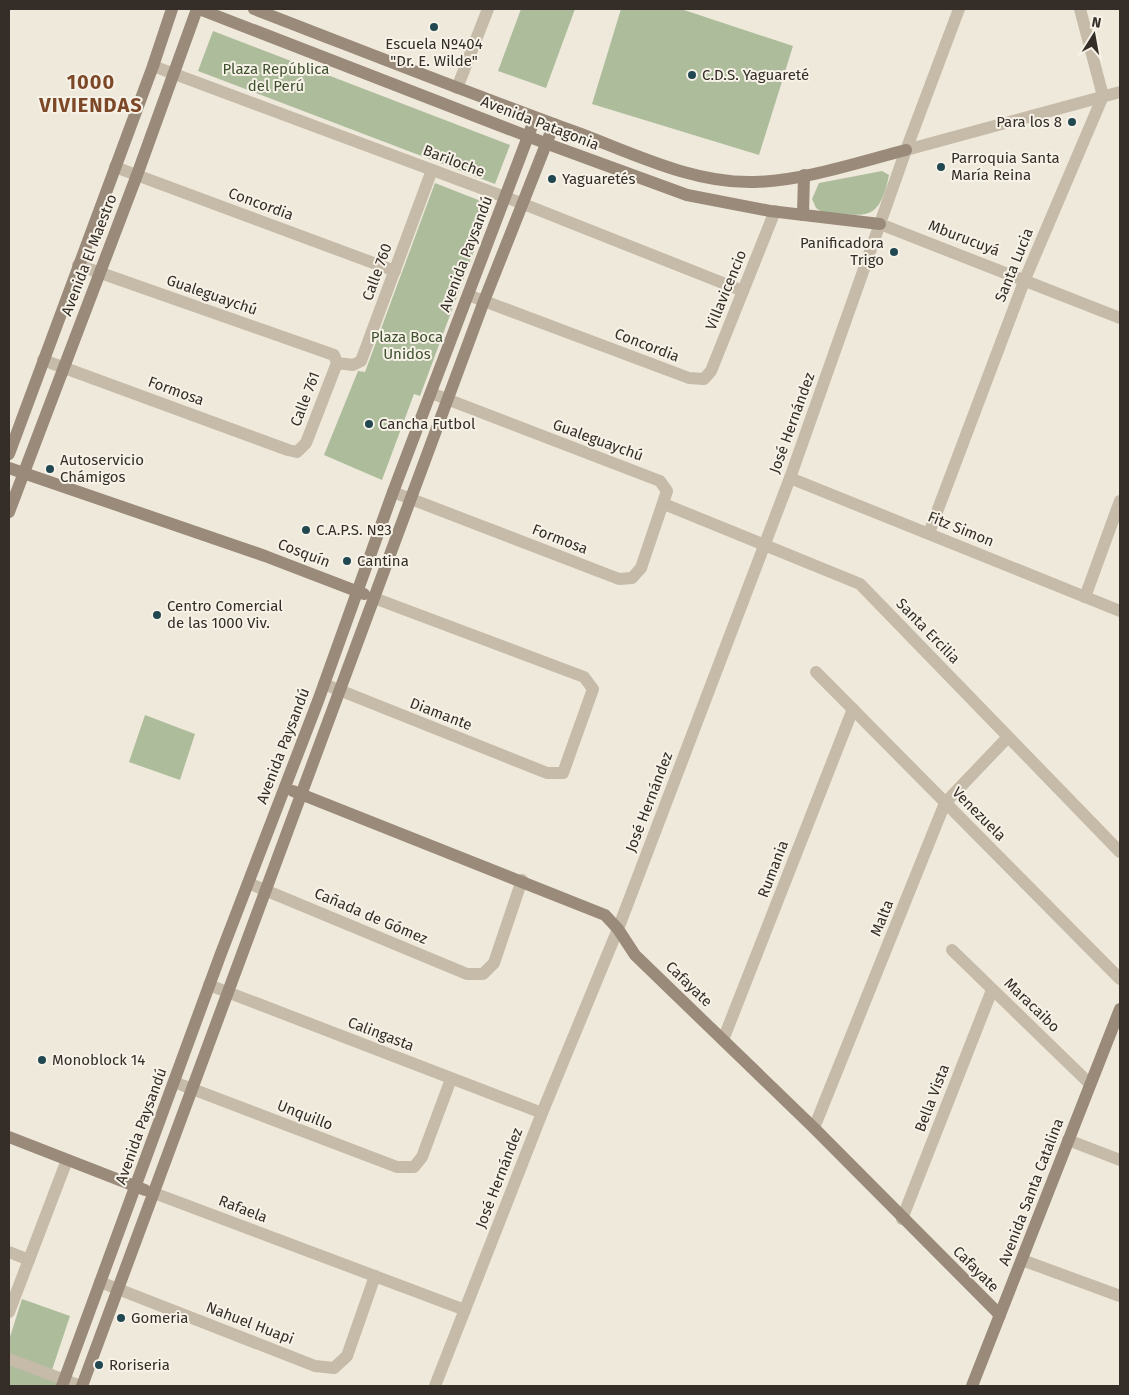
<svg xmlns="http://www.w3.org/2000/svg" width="1129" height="1395" viewBox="0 0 1129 1395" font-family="'Fira Sans',sans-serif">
	<rect width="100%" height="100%" fill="#efe9db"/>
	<g fill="#adbd9c">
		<path d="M521,9H575L546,88L498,71Z"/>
		<path d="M621,9H681L793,46L759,155L592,104Z"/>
		<path d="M213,31L510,145L495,184L198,71Z"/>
		<path d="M882,171L889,175C879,225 864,215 822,212L816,208L812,199L819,183Z"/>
		<path d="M435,183L491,205L420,396L414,394L382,480L324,455L358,371L365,372Z"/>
		<path d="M145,715L195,734L180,780L129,762Z"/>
		<path d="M22,1299L70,1316L52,1370L9,1355V1340Z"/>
		<path d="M9,1363L59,1381L57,1386H9Z"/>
	</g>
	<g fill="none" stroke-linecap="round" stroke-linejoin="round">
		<g stroke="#c6baa8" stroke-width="12">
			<path d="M153,66L521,203L743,291"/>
			<path d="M457,88L488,9"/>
			<path d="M906,150L1120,92"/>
			<path d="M115,167L395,271"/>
			<path d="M880,224L1120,318"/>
			<path d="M468,295L689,378L704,379L711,371L775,211"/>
			<path d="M43,360L288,450L297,452L306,443L337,363L334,355L78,265"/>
			<path d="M337,363L353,365L361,361L432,170"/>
			<path d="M790,478L1120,611"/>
			<path d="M393,492L619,579L632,578L641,568L667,491L660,481L431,393"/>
			<path d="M664,504L860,584L1120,852"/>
			<path d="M929,533L1025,279L1103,96L1080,9"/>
			<path d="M1085,597L1120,501"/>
			<path d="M816,672L1120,979"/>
			<path d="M324,684L547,773H563L593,689L584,677L374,598"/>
			<path d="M248,883L467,974H483L494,963L522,880"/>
			<path d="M952,950L1090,1084"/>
			<path d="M209,985L542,1113"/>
			<path d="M723,1040L853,709"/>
			<path d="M174,1082L397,1167H414L422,1157L451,1079"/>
			<path d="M814,1128L945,803L1008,737"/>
			<path d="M1068,1140L1120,1160"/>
			<path d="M154,1193L465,1310"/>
			<path d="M902,1219L992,990"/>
			<path d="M9,1252L29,1260"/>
			<path d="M1022,1260L1120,1296"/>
			<path d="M100,1282L315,1366L334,1368L347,1356L375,1276"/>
			<path d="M9,1312L67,1160"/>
			<path d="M9,1359L81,1386"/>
			<path d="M435,1386L542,1113L618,929L790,478L906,150L959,9"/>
		</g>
		<g stroke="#9a8a7a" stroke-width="12">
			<path d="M199,9L545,143L687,195L770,211L880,224"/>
			<path d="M254,9C363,51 471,94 581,134C636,155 695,184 755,182C803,181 859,162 906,150"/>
			<path d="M803,215L804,175"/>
			<path d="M9,454L153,66L172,9"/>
			<path d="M9,468L265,556L364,594"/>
			<path d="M9,512L137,175L197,9"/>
			<path d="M293,791L605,915L618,929L635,955L814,1128L1000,1315"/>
			<path d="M9,1137L145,1190"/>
			<path d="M62,1386L220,956L318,701L393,492L535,118"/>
			<path d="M82,1386L484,301L554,124"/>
			<path d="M972,1386L1120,1009"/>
		</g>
	</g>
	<g fill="#214751" stroke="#f7f2e7" stroke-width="2">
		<circle cx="434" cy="27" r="5"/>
		<circle cx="692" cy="75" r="5"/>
		<circle cx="1072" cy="122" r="5"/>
		<circle cx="941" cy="167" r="5"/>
		<circle cx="552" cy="179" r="5"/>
		<circle cx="894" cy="252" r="5"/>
		<circle cx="369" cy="424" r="5"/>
		<circle cx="50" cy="469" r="5"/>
		<circle cx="306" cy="530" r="5"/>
		<circle cx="347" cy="561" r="5"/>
		<circle cx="157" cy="615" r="5"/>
		<circle cx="42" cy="1060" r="5"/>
		<circle cx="121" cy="1318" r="5"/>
		<circle cx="99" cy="1365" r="5"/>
	</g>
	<g text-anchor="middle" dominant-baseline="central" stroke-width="4" stroke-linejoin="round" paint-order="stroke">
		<g font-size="15" fill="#342d28" stroke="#f7f2e7" text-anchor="start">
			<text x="434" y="44" text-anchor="middle">Escuela Nº404<tspan x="434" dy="17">"Dr. E. Wilde"</tspan></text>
			<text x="702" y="75">C.D.S. Yaguareté</text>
			<text x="1062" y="122" text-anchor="end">Para los 8</text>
			<text x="951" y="158">Parroquia Santa<tspan x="951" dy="17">María Reina</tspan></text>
			<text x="562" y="179">Yaguaretés</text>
			<text x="884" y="243" text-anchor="end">Panificadora<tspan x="884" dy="17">Trigo</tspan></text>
			<text x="379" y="424">Cancha Futbol</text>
			<text x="60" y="460">Autoservicio<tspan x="60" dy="17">Chámigos</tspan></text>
			<text x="316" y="530">C.A.P.S. Nº3</text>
			<text x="357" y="561">Cantina</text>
			<text x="167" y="606">Centro Comercial<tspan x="167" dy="17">de las 1000 Viv.</tspan></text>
			<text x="52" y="1060">Monoblock 14</text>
			<text x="131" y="1318">Gomeria</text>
			<text x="109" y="1365">Roriseria</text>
		</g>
		<g font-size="15" fill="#3e502e" stroke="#f7f2e7">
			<text x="276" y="69">Plaza República<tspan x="276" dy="17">del Perú</tspan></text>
			<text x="407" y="337">Plaza Boca<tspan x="407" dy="17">Unidos</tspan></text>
		</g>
		<g font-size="15" fill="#342d28" stroke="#f7f2e7">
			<text transform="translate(540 123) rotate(21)">Avenida Patagonia</text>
			<text transform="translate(454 161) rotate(21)">Bariloche</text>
			<text transform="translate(261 204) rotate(20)">Concordia</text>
			<text transform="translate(964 238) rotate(21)">Mburucuyá</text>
			<text transform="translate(466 254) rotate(-69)">Avenida Paysandú</text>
			<text transform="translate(89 255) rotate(-69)">Avenida El Maestro</text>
			<text transform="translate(1014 265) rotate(-68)">Santa Lucia</text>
			<text transform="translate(377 272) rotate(-70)">Calle 760</text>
			<text transform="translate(726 290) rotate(-68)">Villavicencio</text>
			<text transform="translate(212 295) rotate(19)">Gualeguaychú</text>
			<text transform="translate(647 345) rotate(21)">Concordia</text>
			<text transform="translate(176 391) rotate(20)">Formosa</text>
			<text transform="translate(305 399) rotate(-69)">Calle 761</text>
			<text transform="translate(792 423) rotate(-70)">José Hernández</text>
			<text transform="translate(598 440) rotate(20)">Gualeguaychú</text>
			<text transform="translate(961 529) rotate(22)">Fitz Simon</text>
			<text transform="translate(560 539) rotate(21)">Formosa</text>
			<text transform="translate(304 553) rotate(21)">Cosquín</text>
			<text transform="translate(928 631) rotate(46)">Santa Ercilia</text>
			<text transform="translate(441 714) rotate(21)">Diamante</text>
			<text transform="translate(283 746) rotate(-69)">Avenida Paysandú</text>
			<text transform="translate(649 802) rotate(-69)">José Hernández</text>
			<text transform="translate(979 814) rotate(45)">Venezuela</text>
			<text transform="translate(773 869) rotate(-69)">Rumania</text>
			<text transform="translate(371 916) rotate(23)">Cañada de Gómez</text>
			<text transform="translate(882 918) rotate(-68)">Malta</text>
			<text transform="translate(689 984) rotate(44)">Cafayate</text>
			<text transform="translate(1032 1005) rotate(44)">Maracaibo</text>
			<text transform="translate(381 1034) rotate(21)">Calingasta</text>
			<text transform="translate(932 1098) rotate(-69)">Bella Vista</text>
			<text transform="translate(305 1115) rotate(21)">Unquillo</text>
			<text transform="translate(141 1126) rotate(-70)">Avenida Paysandú</text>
			<text transform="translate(499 1178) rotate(-69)">José Hernández</text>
			<text transform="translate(1031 1192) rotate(-69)">Avenida Santa Catalina</text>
			<text transform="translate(243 1209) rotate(21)">Rafaela</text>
			<text transform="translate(976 1269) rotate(45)">Cafayate</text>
			<text transform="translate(250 1323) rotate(21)">Nahuel Huapi</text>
		</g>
		<g font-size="20" font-weight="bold" letter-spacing="1" fill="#7c4828" stroke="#f7f2e7">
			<text x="91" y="82">1000<tspan x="91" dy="23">VIVIENDAS</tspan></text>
		</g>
	</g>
	<rect width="1129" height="1395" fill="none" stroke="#342d28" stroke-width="20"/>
	<g transform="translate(1094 35) rotate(11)" stroke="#f7f2e7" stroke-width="4" paint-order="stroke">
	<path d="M0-4L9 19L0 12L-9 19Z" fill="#342d28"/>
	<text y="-8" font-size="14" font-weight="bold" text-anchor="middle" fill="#342d28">N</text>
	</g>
</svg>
